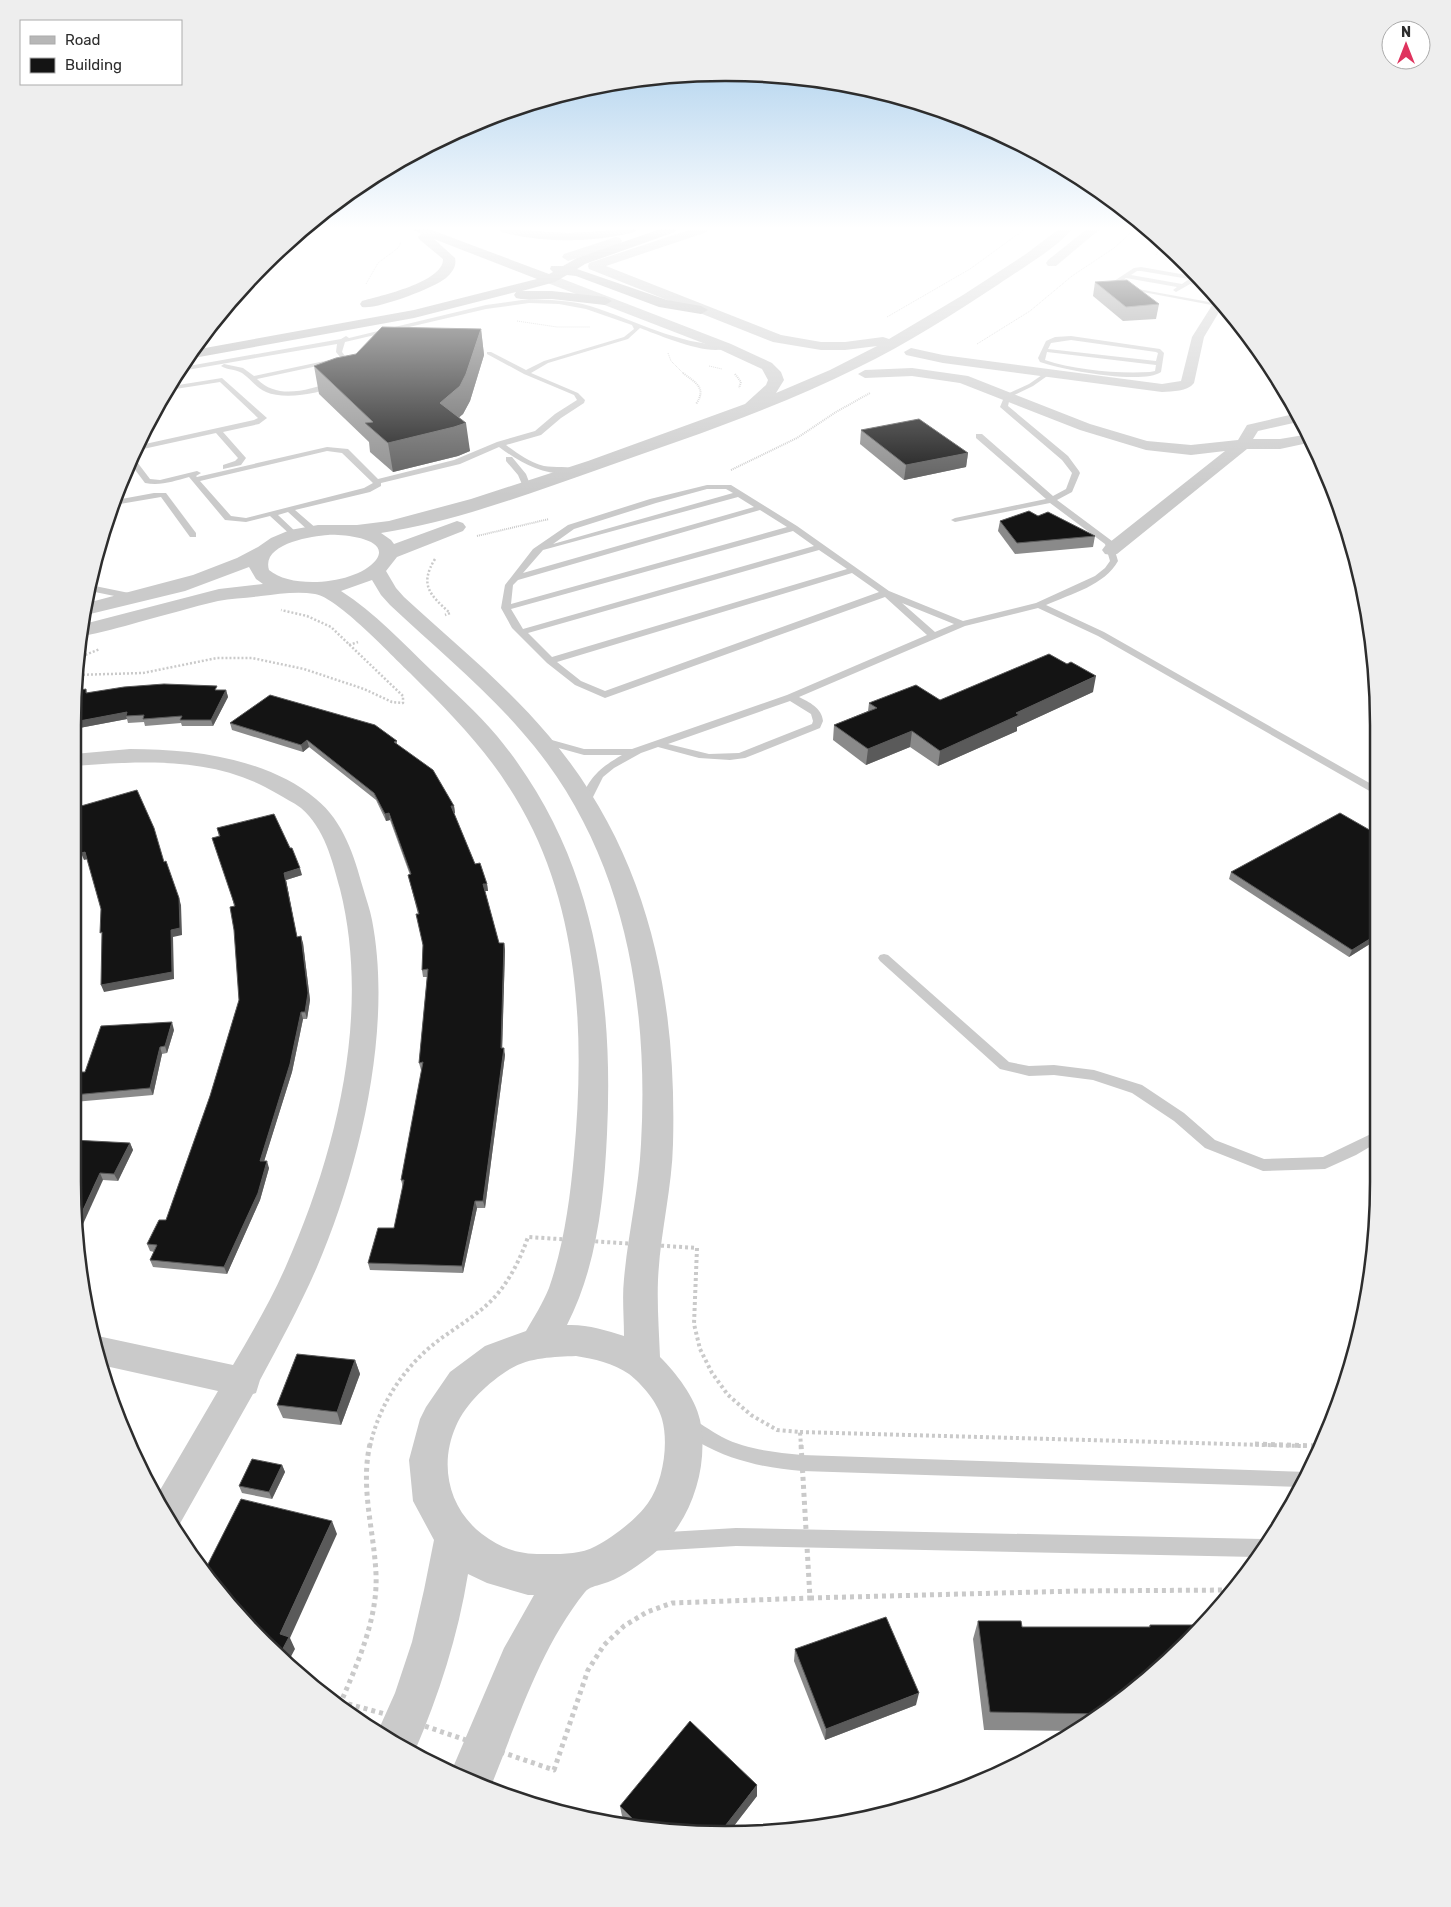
<svg xmlns="http://www.w3.org/2000/svg" width="1451" height="1907" viewBox="0 0 1451 1907" font-family="Rubik,sans-serif">
	<rect width="100%" height="100%" fill="#fff"/>
	<g fill="none" stroke-linecap="round" stroke-linejoin="round">
		<g stroke="#cacaca" stroke-width="1" stroke-dasharray="1 1" stroke-linecap="butt">
			<path d="M1152,235L1151,241L1160,248L1156,255"/>
			<path d="M366,284L378,263L398,248L401,242"/>
			<path d="M887,317L970,269L1025,229"/>
			<path d="M517,321L557,327H590"/>
			<path d="M977,344L1030,311L1072,276L1114,248L1135,229"/>
			<path d="M668,353L671,361L685,375"/>
			<path d="M709,366L722,369"/>
		</g>
		<g stroke="#cacaca" stroke-width="2" stroke-dasharray="1 1" stroke-linecap="butt">
			<path d="M683,373C696,383 707,388 696,404"/>
			<path d="M735,374L741,382L739,388"/>
			<path d="M731,470L797,438L836,412L870,393"/>
			<path d="M477,536L549,519"/>
		</g>
		<g stroke="#cacaca" stroke-width="2.5" stroke-dasharray="2 2" stroke-linecap="butt">
			<path d="M435,559C419,585 430,595 450,613L445,615"/>
			<path d="M349,645L358,642"/>
			<path d="M78,658L100,649"/>
			<path d="M75,675L143,673L217,658H252L304,669L364,689L392,702L403,703V696L331,627L307,616L281,610"/>
		</g>
		<g stroke="#cacaca" stroke-width="4" stroke-dasharray="3 3" stroke-linecap="butt">
			<path d="M800,1432L1302,1446"/>
			<path d="M370,1446C380,1401 407,1363 443,1337C460,1325 478,1314 492,1300C509,1282 520,1260 528,1237L697,1248L694,1324L700,1349L712,1373L728,1395L751,1415L777,1430L800,1432L801,1446"/>
		</g>
		<g stroke="#cacaca" stroke-width="5" stroke-dasharray="4 4" stroke-linecap="butt">
			<path d="M370,1444C360,1488 374,1530 376,1574C378,1618 358,1662 341,1702L407,1720L554,1770L588,1670L604,1645L624,1626L647,1612L672,1603L810,1598L801,1444"/>
			<path d="M1255,1444L1319,1446"/>
			<path d="M810,1598L1077,1591L1232,1590"/>
		</g>
		<g fill="#cacaca" fill-rule="evenodd">
			<path d="M1141,267L1192,276L1196,279L1194,281L1203,283L1206,287L1190,284L1176,292L1173,290L1177,287L1126,278L1116,285L1220,304L1217,306L1111,286V283L1134,268ZM1137,271H1141L1189,279L1182,284L1131,275Z"/>
			<path d="M529,299C549,300 570,300 590,306C635,320 678,345 726,345L729,347C711,358 659,335 640,328L628,339L548,363L531,373L578,393L585,400L584,403L561,418L541,435L506,445C517,453 529,462 544,466C554,468 570,465 578,471L577,473C548,478 522,464 499,447L460,464L381,483V486L370,492L295,510L317,529V533H311L288,512L278,515L297,533L298,535L294,538L270,516L246,522L225,520L189,477C174,481 161,486 145,483L130,463L132,458H134L150,479L160,480L197,471L201,473L196,476L197,477L327,447L348,449L378,479L454,460L497,442L535,431L555,414L577,400L574,395L524,374L487,354V352H491L526,370L544,361L624,337L634,329L632,325L586,309L559,304L529,303L486,309L345,342L342,352L356,371L353,373L336,352L337,344L181,371L183,367L341,339L346,336L349,338L486,305ZM327,451L342,453L373,483L364,488L246,518L231,516L200,481Z"/>
			<path d="M1071,336L1160,349L1164,353L1161,372C1143,385 1062,370 1040,362L1038,358L1046,341L1055,337ZM1071,340L1156,352L1158,353L1156,361L1048,349L1051,343ZM1047,352L1156,365L1155,371L1150,372C1118,374 1074,370 1045,360Z"/>
			<path d="M334,359L336,360V362L257,379C279,401 308,389 334,382L337,384C322,394 284,400 266,392C256,388 251,379 242,373C235,369 227,370 221,366L224,364L243,368L254,376Z"/>
			<path d="M1045,373L1050,374L1033,386L1010,397L1008,406L1068,456L1079,471L1080,473L1072,492L1057,500L1112,541L1118,561C1105,585 1071,594 1046,605L1104,632L1373,785V793L1098,636L1038,608L965,626L799,697C809,702 822,708 823,721L820,728L745,758L730,760L699,758L658,747L641,753L614,768L603,777L589,805H581L579,803C590,777 598,769 622,755H584L537,742L536,740L537,738L541,737L584,749H632L787,695L927,635L885,597L605,698L575,685L547,663L512,628L501,608L505,585L533,549L568,525L650,499L707,485H731L797,526L889,591L963,621L1036,603L1095,576L1105,568L1110,561L1105,544L1050,503L955,522L951,520L955,518L1046,499L976,438V434H982L1053,496L1066,489L1072,473L1062,460L1000,407L1005,395L1029,384ZM707,489H726L733,493L553,544L574,529L656,503ZM738,497L754,507L523,573L543,550ZM760,510L787,527L511,604L513,585L518,580ZM793,531L814,546L523,629L511,609ZM819,550L847,569L552,657L528,633ZM852,573L879,592L605,691L581,681L557,662ZM902,603L954,624L935,632ZM790,701L811,714L813,721L812,724L739,753L709,754L668,744Z"/>
			<path d="M222,378L267,418L259,424L223,432L246,458L241,465L223,469V465L235,461L238,458L216,433L134,451L136,446L254,420L258,418L220,382L169,390L172,386Z"/>
			<path d="M506,457H512L526,474L531,487L530,489H524L518,475L506,461Z"/>
			<path d="M154,493H166L196,533V537H190L161,497L114,505L116,500Z"/>
			<path d="M90,585L134,594L139,597L134,600L90,591Z"/>
			<path d="M884,954L888,955L1009,1062L1029,1066L1054,1065L1094,1070L1142,1085L1184,1113L1215,1140L1264,1159L1323,1157L1373,1133V1145L1356,1155L1325,1169L1263,1171L1258,1169L1205,1148L1174,1121L1132,1093L1093,1080L1054,1075L1029,1076L1000,1069L880,961L878,958L880,955Z"/>
			<path d="M688,1417C700,1422 710,1431 722,1437C747,1450 775,1452 802,1455L1307,1472L1300,1487L802,1471C766,1468 732,1461 700,1443C692,1438 683,1433 679,1425L682,1419Z"/>
			<path d="M736,1528L1263,1539L1267,1541L1256,1557L736,1546L651,1551L645,1548L642,1542L645,1536L651,1533Z"/>
		</g>
		<g fill="#cacaca" fill-rule="evenodd">
			<path d="M276,254L281,255L283,257L281,259L269,260Z"/>
			<path d="M1216,299L1222,307L1204,337L1194,383C1187,392 1173,391 1162,392L943,363L906,355L904,352L911,348L943,355L1162,384L1181,381L1192,337Z"/>
			<path d="M912,368L968,376L1090,424L1147,441L1191,445L1238,440L1247,425L1294,414L1298,422L1258,431L1253,439H1280L1304,435L1308,443L1280,449H1247L1117,554L1111,555L1105,554L1102,550L1105,546L1225,451L1191,455L1146,450L1080,430L960,383L912,376L865,378L858,374L865,370Z"/>
			<path d="M130,749C192,749 267,758 316,799C344,822 354,856 363,888C366,899 370,909 372,920C393,1028 360,1167 317,1267C300,1306 280,1343 260,1380L256,1393L253,1394L178,1527L175,1528L160,1508L156,1497L218,1391L101,1365L95,1351L93,1335L233,1365C252,1333 271,1300 286,1266C337,1151 371,1013 340,889C332,860 325,829 301,808C293,802 284,798 276,793C214,756 143,761 74,766V754Z"/>
		</g>
		<g fill="#cacaca" fill-rule="evenodd">
			<path d="M692,229H709L707,232L606,266L781,335L821,342H845L883,337L889,339L963,295L1026,254L1059,229H1072C1057,248 1019,270 999,284C953,314 907,344 857,368C773,410 682,440 594,471C525,495 453,522 381,533L391,540L394,544L457,521L463,523L466,527L463,531L397,557L386,571L396,588L404,597C453,642 506,685 549,736C648,853 677,994 673,1144C672,1189 660,1234 658,1280C657,1305 659,1331 660,1357C676,1373 695,1397 700,1420C710,1469 689,1529 648,1558C633,1569 619,1579 602,1584C596,1586 589,1587 585,1592C540,1648 518,1720 491,1786L451,1772L504,1648L534,1595H528L487,1583L468,1574C458,1636 439,1695 414,1753L378,1731L395,1693L412,1642L424,1590L434,1540L413,1501L409,1460L420,1419L426,1407L450,1372L485,1346L526,1331C534,1317 543,1303 549,1288C564,1245 570,1199 574,1155C584,1046 581,930 533,830C500,763 462,725 410,673C392,656 337,597 315,594C297,591 279,594 261,596C247,598 232,598 218,601C192,607 166,615 139,622C121,627 101,633 82,636L84,624L219,589L263,584L256,579L249,567L185,591L86,615L87,603L193,575L237,558L258,547L271,538L290,530L318,525H357L389,521L471,499L588,461L745,404L766,385L768,380L762,369L721,350L545,282L543,279L545,276H555L731,344L772,363L781,372L784,380L776,393L830,370L877,346L845,350H821L773,342L589,269L588,266L589,263ZM328,535C340,534 392,538 376,560C357,584 292,590 269,570C261,544 311,536 328,535ZM372,580L381,595L390,605C439,651 492,694 534,746C625,858 649,1003 641,1144C639,1189 628,1234 624,1279C622,1297 624,1317 624,1336C606,1330 586,1324 567,1325C597,1266 604,1199 607,1134C614,989 592,851 497,736C477,712 454,692 432,671C403,643 375,613 341,591ZM576,1356C594,1359 613,1363 629,1374C642,1384 658,1403 662,1419C669,1444 663,1482 648,1503C637,1519 613,1537 596,1546C581,1554 565,1554 548,1554C521,1555 503,1550 482,1534C448,1508 439,1464 456,1426C466,1403 489,1382 510,1369C530,1357 554,1357 576,1356Z"/>
			<path d="M1087,229H1100L1056,266H1048L1046,263L1048,260Z"/>
			<path d="M616,237L620,238L622,241L620,244L568,261L562,257L564,254Z"/>
		</g>
		<g fill="#b7b7b7" fill-rule="evenodd">
			<path d="M412,229H429L549,274L553,272L550,269L551,266H563L577,258L660,229H677L675,232L585,264L577,269L667,300L701,306L708,310L701,314L659,307L576,276L567,275L555,282L522,291H552L605,297L612,301L605,305L552,299H521L516,298L514,295L516,292L414,318L188,359L194,350L414,310L537,279L434,239L455,258C457,266 452,273 446,278C434,288 376,310 362,307L360,304L362,301C380,296 444,282 443,259L420,240L418,237L421,234Z"/>
			<path d="M499,229L568,233L637,229L635,232C591,243 545,243 501,232Z"/>
		</g>
	</g>
	<g fill="#8a8a8a">
		<path d="M1095,282L1159,304L1156,319L1123,321L1093,296Z"/>
		<path d="M481,329L484,355L470,401L463,414L459,417L470,451L458,456L393,472L370,452L369,442L319,394L314,366Z"/>
		<path d="M861,430L968,453L966,467L904,480L860,444Z"/>
		<path d="M1038,516L1095,536L1093,547L1015,554L998,531L1000,521Z"/>
		<path d="M86,689L87,693L226,690L228,697L213,726H182L181,723L145,726L144,722L128,723L127,719L74,729V691Z"/>
		<path d="M1093,692L1017,727V731L938,766L910,747L866,765L833,740L834,725L868,711L869,703L940,700Z"/>
		<path d="M230,723L397,741V744L454,806L455,813H454L475,864L487,884L488,891H485L499,943H504L505,950L502,1048L505,1055L485,1208H477L463,1273L370,1270L368,1263L394,1228L403,1187L401,1180L422,1070H421L419,1063L427,977H423L422,970L423,946L418,914L408,875H410L390,820L386,821L376,800L309,747L303,752L232,730Z"/>
		<path d="M217,828L302,875L286,880L297,937L303,943L310,1000L307,1019H303L292,1072L264,1161L269,1168L260,1200L227,1274L153,1267L150,1260L154,1252L150,1251L147,1244L166,1220L210,1096L239,1000L234,906Z"/>
		<path d="M1373,832V942L1349,957L1229,879L1231,872Z"/>
		<path d="M174,1030L167,1053L162,1054L153,1095L74,1102L73,1100V1087L85,1072Z"/>
		<path d="M130,1143L133,1150L118,1181L103,1180L72,1182Z"/>
		<path d="M355,1360L360,1374L341,1425L283,1418L277,1405Z"/>
		<path d="M282,1465L285,1472L272,1499L242,1493L239,1486Z"/>
		<path d="M978,1621L1022,1627H1149L1150,1625L1196,1630L1089,1724L1076,1731L984,1730L973,1639Z"/>
		<path d="M795,1649L916,1705L825,1740L794,1661Z"/>
		<path d="M757,1796L730,1831L629,1824L622,1816L620,1806Z"/>
	</g>
	<g fill="#5a5a5a">
		<path d="M481,329L484,355L470,401L463,414L446,429L466,423L470,451L458,456L393,472L388,443L440,403Z"/>
		<path d="M968,453L966,467L904,480L906,465Z"/>
		<path d="M1096,676L1093,692L1017,727V731L938,766L940,751L1016,713Z"/>
		<path d="M226,690L228,697L213,726L211,720Z"/>
		<path d="M127,712L126,716L127,719L74,729V722Z"/>
		<path d="M912,731L910,747L866,765L868,749Z"/>
		<path d="M307,740L309,747L303,752L301,745Z"/>
		<path d="M451,806H454L455,813H452Z"/>
		<path d="M389,813L390,820L386,821L385,814Z"/>
		<path d="M85,852L88,859L84,860L81,853Z"/>
		<path d="M300,868L302,875L286,880L298,944L284,873Z"/>
		<path d="M483,884H487L488,891H484Z"/>
		<path d="M179,898L181,905L182,935L173,937L174,979L104,992L101,985L171,930Z"/>
		<path d="M301,936L303,943L310,1000L307,1019L305,1012Z"/>
		<path d="M1373,937V942L1349,957L1352,950Z"/>
		<path d="M504,943L505,950L502,1055L501,1048Z"/>
		<path d="M301,1012L303,1019L292,1072L262,1168L260,1161Z"/>
		<path d="M172,1022L174,1030L167,1053L165,1046Z"/>
		<path d="M160,1047L162,1054L153,1095L150,1088Z"/>
		<path d="M504,1048L505,1055L485,1208L483,1201Z"/>
		<path d="M130,1143L133,1150L118,1181L114,1174Z"/>
		<path d="M267,1161L269,1168L260,1200L227,1274L224,1267Z"/>
		<path d="M100,1173L103,1180L79,1233L78,1221Z"/>
		<path d="M475,1201L477,1208L463,1273L462,1266Z"/>
		<path d="M355,1360L360,1374L341,1425L337,1412Z"/>
		<path d="M133,1438L140,1452L138,1455L132,1440Z"/>
		<path d="M282,1465L285,1472L272,1499L269,1492Z"/>
		<path d="M332,1521L337,1534L290,1638L295,1649L287,1664L279,1656L280,1634Z"/>
		<path d="M919,1693L916,1705L825,1740L826,1729Z"/>
		<path d="M757,1785V1796L730,1831L722,1830Z"/>
	</g>
	<g fill="#141414" stroke="#5a5a5a">
		<path d="M1127,280L1159,304L1126,307L1095,282Z"/>
		<path d="M382,327L481,329L466,374L460,386L440,403L466,423L454,427L388,443L365,423L373,422L314,366L336,358L356,354Z"/>
		<path d="M919,419L968,453L906,465L861,430Z"/>
		<path d="M1029,511L1038,516L1048,512L1095,536L1017,543L1000,521Z"/>
		<path d="M1049,654L1067,664L1071,662L1096,676L1016,713L1019,715L940,751L912,731L868,749L834,725L877,708L869,703L916,685L940,700Z"/>
		<path d="M164,684L217,686L215,690H226L211,720H180L182,716L143,719L144,715L126,716L127,712L74,722V691L86,689V693L124,687Z"/>
		<path d="M270,695L375,725L397,741L394,742L433,770L454,806H451L475,864L480,863L487,884H483L499,943H504L501,1048H504L483,1201H475L462,1266L368,1263L378,1228H394L404,1180H401L423,1062L419,1063L428,969L422,970L423,945L416,914H419L408,875L411,874L389,813L385,814L374,793L307,740L301,745L230,723Z"/>
		<path d="M137,790L154,828L164,862L166,861L179,898L180,928L171,930L172,972L101,985L102,932L100,933L101,909L85,852L81,853L73,828L74,808Z"/>
		<path d="M1340,813L1373,832V848L1371,849L1373,851V937L1352,950L1231,872Z"/>
		<path d="M274,814L290,848H292L300,868L284,873L297,937L301,936L308,993L305,1012H301L290,1064L260,1161H267L258,1193L224,1267L150,1260L157,1245L147,1244L159,1220H166L210,1096L239,1000L234,930L230,907L235,906L212,838L220,836L217,828Z"/>
		<path d="M172,1022L165,1046L160,1047L150,1088L73,1095V1087L77,1072H85L101,1026Z"/>
		<path d="M73,1140L130,1143L114,1174L100,1173L78,1221L72,1182Z"/>
		<path d="M297,1354L355,1360L337,1412L277,1405Z"/>
		<path d="M252,1459L282,1465L269,1492L239,1486Z"/>
		<path d="M241,1499L332,1521L280,1634L289,1637L279,1656L264,1643L206,1568Z"/>
		<path d="M886,1617L919,1693L826,1729L795,1649Z"/>
		<path d="M978,1621H1021L1022,1627H1150V1625H1195L1196,1630L1101,1714L990,1712Z"/>
		<path d="M690,1721L757,1785L722,1830L639,1825L620,1806Z"/>
	</g>
	<linearGradient id="sky" x2="0" y2="1"><stop stop-color="#9bc6e9"/><stop offset="0.46" stop-color="#fff"/><stop offset="1" stop-color="#fff" stop-opacity="0"/></linearGradient>
	<rect width="1451" height="496" fill="url(#sky)"/>
	<path d="M0 0H1451V1907H0ZM725 81H726A644 644 0 0 1 1370 725V1182A644 644 0 0 1 726 1826H725A644 644 0 0 1 81 1182V725A644 644 0 0 1 725 81Z" fill="#eee" fill-rule="evenodd"/>
	<path fill="none" stroke="#2d2d2d" stroke-width="2.5" d="M725 81H726A644 644 0 0 1 1370 725V1182A644 644 0 0 1 726 1826H725A644 644 0 0 1 81 1182V725A644 644 0 0 1 725 81Z"/>
	<rect x="20" y="20" width="162" height="65" fill="#ffffff" stroke="#ababab"/>
	<rect x="30" y="36" width="25" height="8" fill="#b7b7b7" stroke="#ababab"/>
	<text x="65" y="45" font-size="15" fill="#2d2d2d">Road</text>
	<rect x="30" y="58" width="25" height="15" fill="#141414" stroke="#ababab"/>
	<text x="65" y="70" font-size="15" fill="#2d2d2d">Building</text>
	<g transform="translate(1406 45)"><circle r="24" fill="#ffffff" stroke="#ababab"/>
	<path d="M0-4L9 19L0 12L-9 19Z" fill="#df335e"/>
	<text y="-8" font-size="14" font-weight="bold" text-anchor="middle" fill="#2d2d2d">N</text>
	</g>
</svg>
